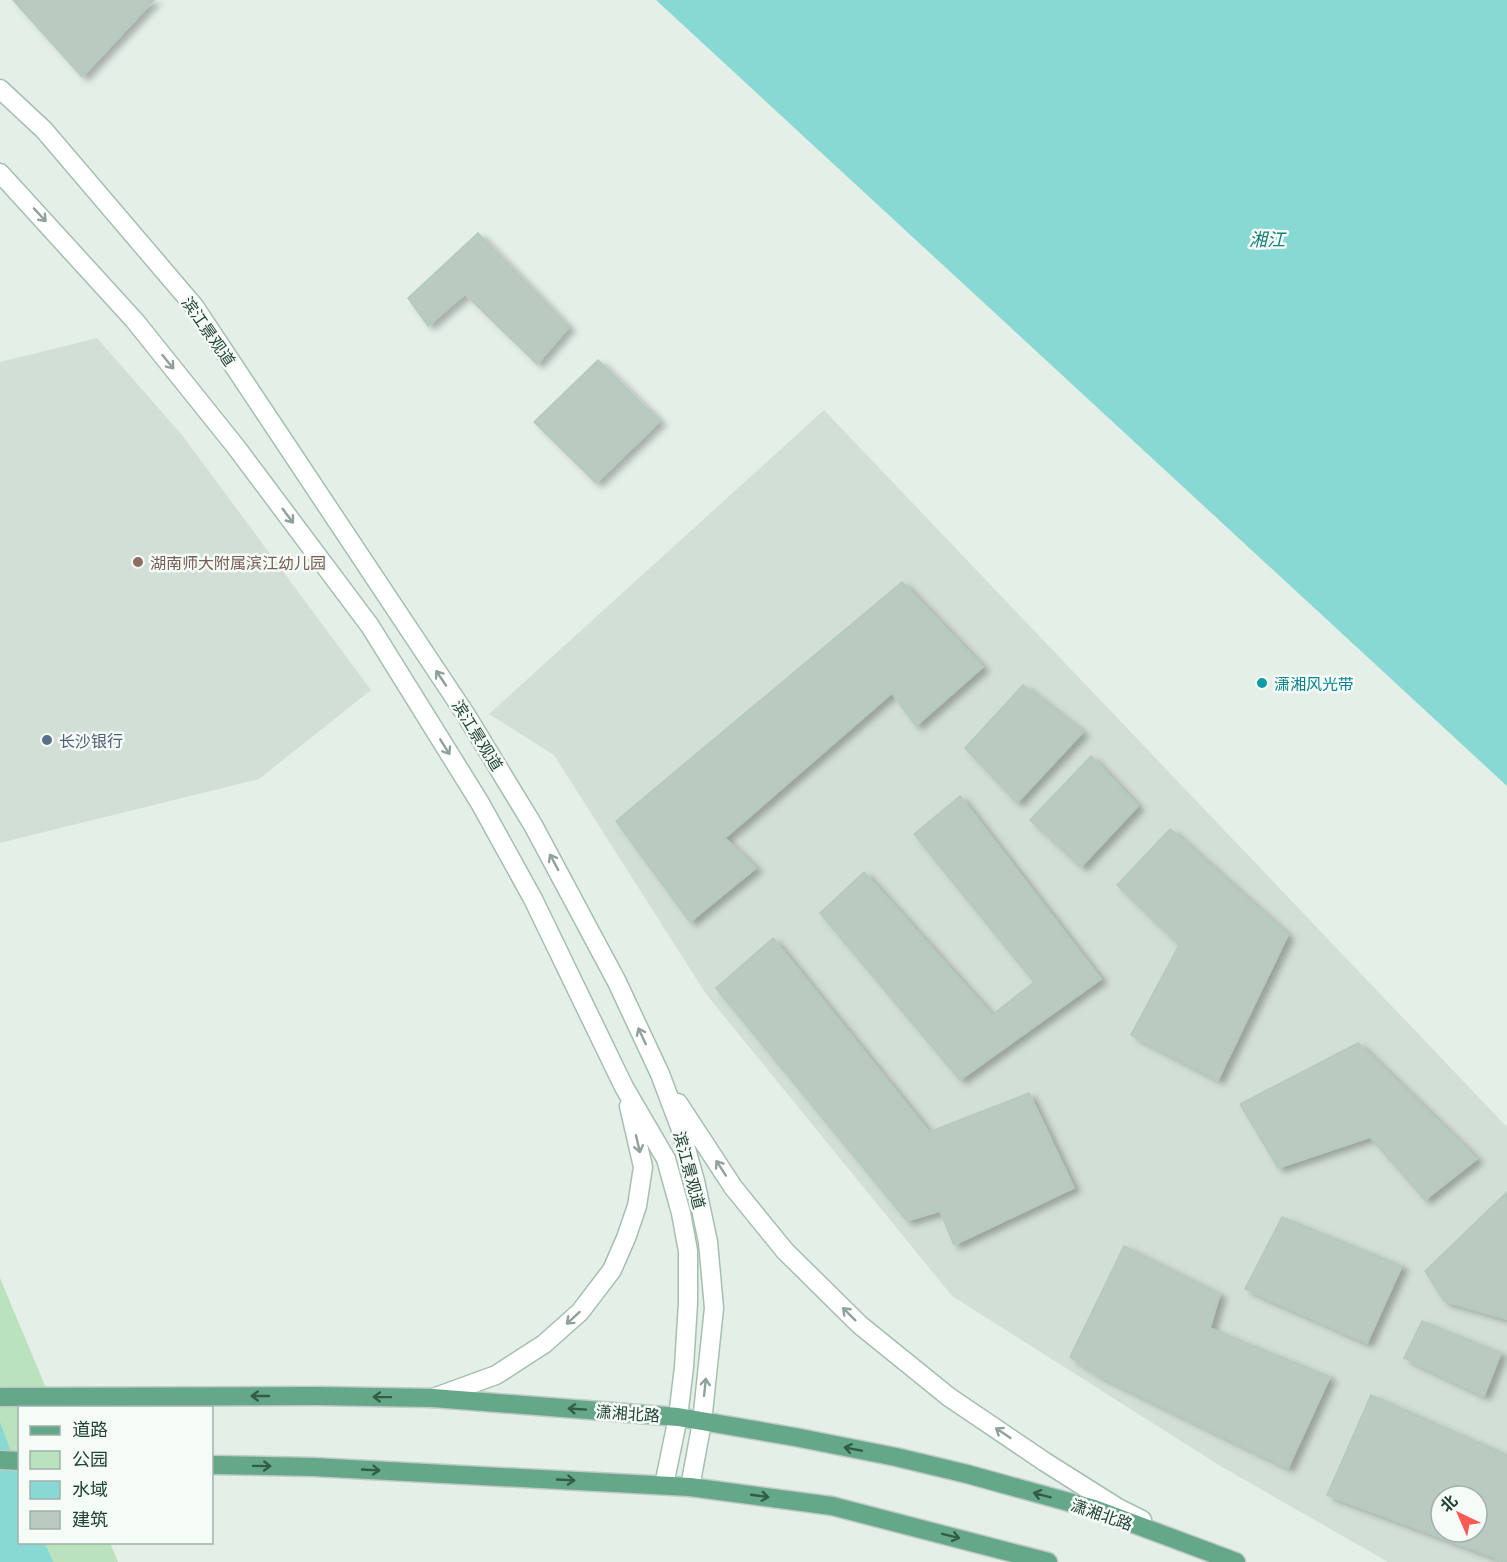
<svg xmlns="http://www.w3.org/2000/svg" width="1507" height="1562" viewBox="0 0 1507 1562" font-family="Barlow,'Noto Sans SC',sans-serif">
	<defs>
		<filter id="shadow"><feDropShadow dx="6" dy="4" stdDeviation="3" flood-color="#0004"/></filter>
	</defs>
	<rect width="100%" height="100%" fill="#e4efe8"/>
	<g fill="#d2dfd6" fill-rule="evenodd">
		<path d="M97,338L182,435L371,690L259,779L0,843V362Z"/>
		<path d="M824,410L1507,1127V1562H1388L1222,1467L952,1296L706,994L554,755L489,714ZM1441,1496H1477V1532H1441Z"/>
	</g>
	<path fill="#bbe2be" d="M0,1278L54,1407L20,1408V1542L110,1543L118,1562H0Z"/>
	<g fill="#88d8d4">
		<path d="M656,0H1507V786Z"/>
		<path d="M0,1422L19,1474L20,1542L45,1543L53,1562H0Z"/>
	</g>
	<g fill="#b9cac0" stroke="#b6c9bd" stroke-width="1.5" fill-rule="evenodd" filter="url(#shadow)">
		<path d="M13,0H154L82,77Z"/>
		<path d="M478,233L569,327L537,364L465,294L428,326L408,298Z"/>
		<path d="M598,360L660,421L596,483L534,422Z"/>
		<path d="M902,582L983,667L916,726L892,693L725,838L756,868L690,922L616,821Z"/>
		<path d="M1023,685L1083,732L1017,803L965,748Z"/>
		<path d="M1091,756L1138,806L1081,867L1030,820Z"/>
		<path d="M960,796L1101,979L960,1080L820,913L864,872L992,1015L1034,982L914,834Z"/>
		<path d="M1170,829L1288,935L1218,1080L1131,1035L1179,945L1117,885Z"/>
		<path d="M773,938L929,1132L1029,1093L1074,1188L954,1245L940,1211L907,1221L716,988Z"/>
		<path d="M1358,1043L1477,1159L1425,1200L1370,1137L1278,1168L1240,1104Z"/>
		<path d="M1507,1192V1319L1444,1301L1425,1271Z"/>
		<path d="M1282,1217L1402,1266L1367,1343L1245,1289Z"/>
		<path d="M1124,1246L1220,1294L1210,1328L1330,1377L1288,1468L1100,1376L1070,1357Z"/>
		<path d="M1422,1321L1501,1353L1484,1396L1404,1358Z"/>
		<path d="M1371,1395L1507,1455V1562H1502L1494,1557L1327,1495ZM1441,1496H1477V1532H1441Z"/>
	</g>
	<g fill="none" stroke-linecap="round" stroke-linejoin="round">
		<g stroke="#a4bfb0" stroke-width="21">
			<g id="secondary">
				<path d="M0,89L44,130L194,306L466,715L533,825L617,982L660,1074L680,1127L695,1181L708,1242L714,1308L702,1422L690,1487"/>
				<path d="M0,173L135,321L236,447L370,626L480,803L533,899L624,1087L666,1159L681,1213L688,1251V1303L684,1367L678,1417L664,1485"/>
				<path d="M678,1103L733,1187L785,1251L860,1325L949,1397L1045,1462L1118,1508L1142,1520"/>
				<path d="M433,1398L496,1375L544,1344L580,1312L612,1270L626,1238L637,1206L643,1167L629,1106"/>
			</g>
		</g>
		<g stroke="#c1cac6" stroke-width="21">
			<g id="primary">
				<path d="M0,1397L318,1396L433,1398L678,1417L795,1437L896,1457L967,1474L1094,1509L1236,1562"/>
				<path d="M0,1460L20,1461"/>
				<path d="M212,1465L313,1467L690,1487L832,1506L1048,1562"/>
			</g>
		</g>
		<use href="#secondary" stroke="#fff" stroke-width="18"/>
		<use href="#primary" stroke="#65a889" stroke-width="18"/>
	</g>
	<defs><path id="oneway-shaft" d="M-6 0H5M1.5-3L5.5 0L1.5 3" fill="none" stroke-width="1.6" stroke-linecap="round" stroke-linejoin="round" transform="scale(1.5)"/></defs>
	<g stroke="#90a199">
		<use href="#oneway-shaft" transform="translate(40 215) rotate(47)"/>
		<use href="#oneway-shaft" transform="translate(168 362) rotate(51)"/>
		<use href="#oneway-shaft" transform="translate(288 516) rotate(53)"/>
		<use href="#oneway-shaft" transform="translate(441 678) rotate(-124)"/>
		<use href="#oneway-shaft" transform="translate(445 747) rotate(58)"/>
		<use href="#oneway-shaft" transform="translate(554 862) rotate(-118)"/>
		<use href="#oneway-shaft" transform="translate(642 1036) rotate(-115)"/>
		<use href="#oneway-shaft" transform="translate(638 1144) rotate(77)"/>
		<use href="#oneway-shaft" transform="translate(721 1168) rotate(-123)"/>
		<use href="#oneway-shaft" transform="translate(849 1314) rotate(-135)"/>
		<use href="#oneway-shaft" transform="translate(573 1318) rotate(138)"/>
		<use href="#oneway-shaft" transform="translate(705 1387) rotate(-84)"/>
		<use href="#oneway-shaft" transform="translate(1003 1433) rotate(-146)"/>
	</g>
	<g stroke="#325c48">
		<use href="#oneway-shaft" transform="translate(260 1396) rotate(180)"/>
		<use href="#oneway-shaft" transform="translate(382 1397) rotate(-179)"/>
		<use href="#oneway-shaft" transform="translate(577 1409) rotate(-176)"/>
		<use href="#oneway-shaft" transform="translate(853 1449) rotate(-169)"/>
		<use href="#oneway-shaft" transform="translate(262 1466) rotate(1)"/>
		<use href="#oneway-shaft" transform="translate(371 1470) rotate(3)"/>
		<use href="#oneway-shaft" transform="translate(566 1480) rotate(3)"/>
		<use href="#oneway-shaft" transform="translate(1042 1495) rotate(-165)"/>
		<use href="#oneway-shaft" transform="translate(760 1496) rotate(8)"/>
		<use href="#oneway-shaft" transform="translate(951 1536) rotate(14)"/>
	</g>
	<circle fill="#8d6e63" stroke="#f5fbf7" stroke-width="2" cx="138" cy="562" r="6"/>
	<circle fill="#0f9aa8" stroke="#f5fbf7" stroke-width="2" cx="1262" cy="683" r="6"/>
	<circle fill="#5c6f8a" stroke="#f5fbf7" stroke-width="2" cx="47" cy="740" r="6"/>
	<g text-anchor="middle" dominant-baseline="central" stroke-width="5" stroke-linejoin="round" paint-order="stroke">
		<g font-size="16" fill="#214333" stroke="#f5fbf7">
			<text transform="translate(209 331) rotate(55)">滨江景观道</text>
			<text transform="translate(478 735) rotate(58)">滨江景观道</text>
			<text transform="translate(690 1170) rotate(75)">滨江景观道</text>
			<text transform="translate(628 1413) rotate(4)">潇湘北路</text>
			<text transform="translate(1102 1514) rotate(19)">潇湘北路</text>
		</g>
		<g font-size="16" fill="#785e54" stroke="#f5fbf7" text-anchor="start">
			<text x="150" y="562">湖南师大附属滨江幼儿园</text>
		</g>
		<g font-size="16" fill="#0d838f" stroke="#f5fbf7" text-anchor="start">
			<text x="1274" y="683">潇湘风光带</text>
		</g>
		<g font-size="16" fill="#4e5e75" stroke="#f5fbf7" text-anchor="start">
			<text x="59" y="740">长沙银行</text>
		</g>
		<g font-size="18" font-style="italic" fill="#157f7a" stroke="#f5fbf7">
			<text x="1267" y="239">湘江</text>
		</g>
	</g>
	<rect x="18" y="1406" width="195" height="138" fill="#f5fbf7" stroke="#a0b1a9" stroke-width="1.5"/>
	<rect x="30" y="1426" width="30" height="9" fill="#65a889" stroke="#a0b1a9" stroke-width="1.5"/>
	<text x="72" y="1436" font-size="18" fill="#214333">道路</text>
	<rect x="30" y="1451" width="30" height="18" fill="#bbe2be" stroke="#a0b1a9" stroke-width="1.5"/>
	<text x="72" y="1466" font-size="18" fill="#214333">公园</text>
	<rect x="30" y="1481" width="30" height="18" fill="#88d8d4" stroke="#a0b1a9" stroke-width="1.5"/>
	<text x="72" y="1496" font-size="18" fill="#214333">水域</text>
	<rect x="30" y="1511" width="30" height="18" fill="#b9cac0" stroke="#a0b1a9" stroke-width="1.5"/>
	<text x="72" y="1526" font-size="18" fill="#214333">建筑</text>
	<g transform="translate(1459 1514) rotate(316)"><circle r="28" fill="#f5fbf7" stroke="#a0b1a9" stroke-width="1.5"/>
	<path d="M0-4.5L10 22L0 15L-10 22Z" fill="#fe5953"/>
	<text y="-9" font-size="16" font-weight="bold" text-anchor="middle" fill="#214333">北</text>
	</g>
</svg>
